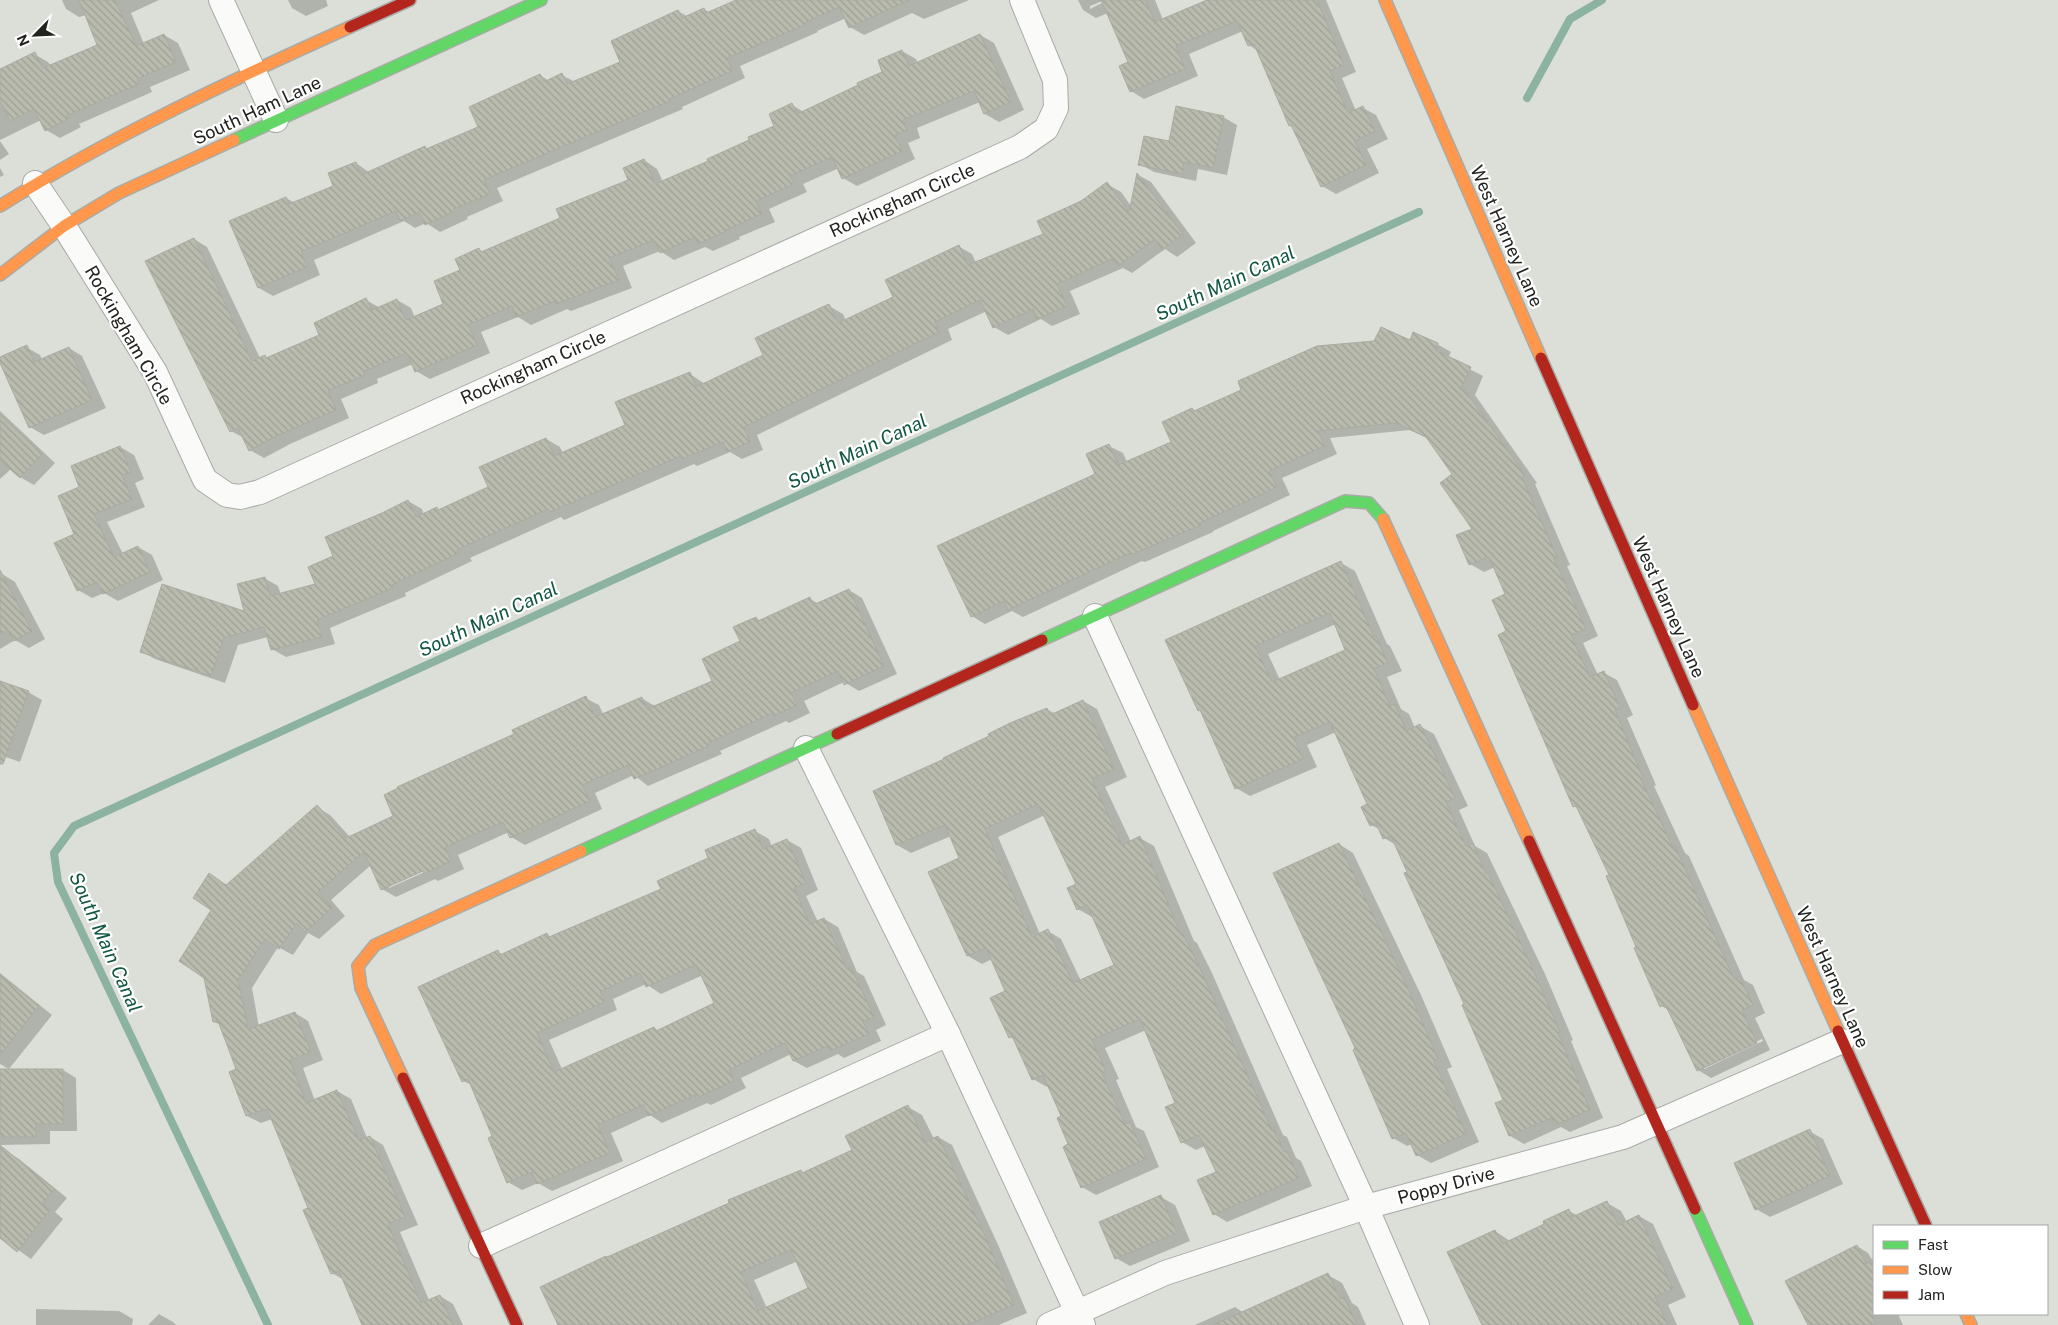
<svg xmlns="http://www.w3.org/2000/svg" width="2058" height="1325" viewBox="0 0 2058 1325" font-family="'Public Sans',sans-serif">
	<defs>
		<pattern id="building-back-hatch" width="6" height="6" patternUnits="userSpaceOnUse" patternTransform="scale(1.25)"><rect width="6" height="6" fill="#b9bbae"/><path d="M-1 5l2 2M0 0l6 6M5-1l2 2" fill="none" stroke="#9fa095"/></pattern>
	</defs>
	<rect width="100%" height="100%" fill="#dcdfd8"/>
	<g fill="#0003" fill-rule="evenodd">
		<path d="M62,0H159L131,13L144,44L164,35L178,43L190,70L150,87L152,92L79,124L81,127L60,138L46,130L41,120L0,140V71L34,54L48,62L51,66L99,45L86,15L79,17L66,9Z"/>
		<path d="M288,0H326L328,6L306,16L292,8Z"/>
		<path d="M739,0H969L924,19L912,13L864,35L850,27L846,18L817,31L818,32L740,66L745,78L682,107L683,109L497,188L503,201L467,217L468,219L440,232L426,223L415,228L404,221L314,260L320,275L273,296L259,288L231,221L286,198L295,203L335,186L356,163L370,173L425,148L428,150L480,128L540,75L549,81L562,75L575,82L622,63L678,11L688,17L704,9L710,13Z"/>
		<path d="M1078,0H1105L1090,6V9L1108,0H1155L1163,20L1222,0H1326L1356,72L1342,78L1356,111L1363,108L1376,115L1388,139L1367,149L1379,173L1336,194L1322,186L1294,128L1290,125L1258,51L1249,45L1243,31L1189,54L1198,76L1144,99L1131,91L1129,63L1108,13L1096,18L1083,10Z"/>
		<path d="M980,35L994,43L1024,110L999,122L985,114L980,102L917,128L920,138L908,143L915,159L857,186L843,178L839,168L803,184L807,192L769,209L775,222L739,237L740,239L713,251L705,247L674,260L660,251L623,266L632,288L571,311L567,309L531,325L518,317L481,332L490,353L430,379L416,371L413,364L377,379L378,383L341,399L349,418L290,444L264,458L250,450L244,438L231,431L194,239L207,247L260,358L265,356L268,358L321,336L366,300L380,308L397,300L411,308L415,318L445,304L461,271L479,250L483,252L562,219L630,181L644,160L657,169L663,182L751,141L776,126L792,105L804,112L884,72L902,51L916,59L918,63Z"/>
		<path d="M1223,117L1237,125L1227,175L1198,169L1196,181L1154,172L1140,164L1170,142Z"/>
		<path d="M0,141L9,154L0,160Z"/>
		<path d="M0,168L4,175L0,177Z"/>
		<path d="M1138,175L1151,182L1196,243L1177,257L1165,249L1132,273L1123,268L1070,291L1080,314L1052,326L1041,319L1008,335L994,327L987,311L948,329L952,340L757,435L763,450L742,459L730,452L697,466L694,464L564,520L561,517L470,558L472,561L405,593L406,596L330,628L335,644L286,657L272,649L268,637L238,645L225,683L155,659L141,651L246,613L264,578L278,586L281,595L317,585L335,557L382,514L408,501L422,509L424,515L437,509L440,510L489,488L546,439L560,447L563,453L627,425L690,374L705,384L765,356L829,306L843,314L846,321L894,298L958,246L972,254L976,263L1045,235L1082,202L1107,184L1121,192L1131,206Z"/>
		<path d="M1410,342L1437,344L1451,352L1448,358L1483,376L1475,395L1537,483L1535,484L1570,565L1567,566L1598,636L1583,643L1598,675L1604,673L1617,680L1633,715L1627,718L1656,785L1654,786L1685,853L1689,856L1744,980L1753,985L1765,1013L1755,1018L1770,1050L1711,1078L1698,1070L1669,1010L1661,1006L1610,875L1580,810L1574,806L1508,631L1507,595L1495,567L1484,572L1470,564L1474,529L1454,474L1429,439L1410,430L1330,438L1337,454L1282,478L1290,495L1213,531V532L1145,562L1142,561L1023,617L1012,611L985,624L972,616L1097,474L1109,446L1123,453L1127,462L1172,442L1192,409L1197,412ZM1762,1039L1763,1041L1704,1069V1066Z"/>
		<path d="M26,347L40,355L42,360L69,348L82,356L106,408L44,435L30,427L0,360Z"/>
		<path d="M0,411L55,463L34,485L20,477L11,469L0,479Z"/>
		<path d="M120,447L134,455L144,479L135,483L145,507L107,522L123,554L138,547L152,555L163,580L118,601L104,593L92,598L78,590L75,534L81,487Z"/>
		<path d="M1341,563L1355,571L1387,644L1390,646L1402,671L1387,677L1401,709L1409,714L1415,728L1420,726L1434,734L1468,806L1459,810L1475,846L1487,853L1545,974L1573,1040L1571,1041L1603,1118L1570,1132L1561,1127L1524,1144L1510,1136L1496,1104L1505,1100L1466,1005L1396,845L1384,838L1381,830L1371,825L1369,804L1336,732L1307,745L1317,767L1250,796L1236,788L1203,713L1199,710L1167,641ZM1336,624L1347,651L1280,680L1268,654Z"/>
		<path d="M2,574L15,582L45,639L29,648L15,640L0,649V575Z"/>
		<path d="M849,590L862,598L897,674L859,691L844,682L804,701L810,713L789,723L786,721L720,751L722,754L648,786L634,775L595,793L602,809L525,845L511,837L509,832L458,855L464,869L438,881L435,879L396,897L382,889L371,865L331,900L345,916L319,939L308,933L293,955L278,947L252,988L259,1027L295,1013L308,1021L323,1060L303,1068L315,1101L337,1091L351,1099L367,1138L370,1137L383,1145L418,1225L400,1232L429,1300L440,1296L453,1304L463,1325H363L344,1280L332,1273L310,1208L272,1119L261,1123L247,1116L231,1072L237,1070L221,1025L214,1022L231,889L317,807L330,815L350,837L395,817L516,735L585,698L599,705L603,714L641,698L655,706L714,682L741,642L756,618L761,621L810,599L819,604ZM428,867L429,870L389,888V885Z"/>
		<path d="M0,682L28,692L42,700L20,762L0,755Z"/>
		<path d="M1083,701L1097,709L1127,777L1105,787L1131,842L1140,838L1154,846L1194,941L1197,943L1212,973L1283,1135L1287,1137L1296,1158L1301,1161L1312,1186L1227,1222L1214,1214L1217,1173L1205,1146L1196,1150L1182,1142L1176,1104L1146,1030L1105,1048L1119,1079L1116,1080L1136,1127L1144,1131L1159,1167L1096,1195L1082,1187L1063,1116L1050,1086L1047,1087L1033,1079L1015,1040L1010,1037L1007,992L992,959L982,964L968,956L961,859L951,836L911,853L897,845L945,760L1047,709L1055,714ZM1045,815L1077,885L1078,909L1092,917L1094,916L1116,966L1081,981L1061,939L1048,931L1040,934L998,837Z"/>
		<path d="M755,831L769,839L772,847L787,840L801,848L818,890L806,896L818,922L824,919L838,927L857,972L864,976L886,1025L876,1030L881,1041L844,1058L838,1054L807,1068L794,1061L791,1054L741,1078L746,1088L711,1105L707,1103L662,1123L650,1115L611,1133L623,1161L552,1191L538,1183L522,1190L508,1182L494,1137L472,1085L463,1081L498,952L504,955L547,935L552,937L662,889ZM703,975L715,1004L659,1031L654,1028L562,1069L549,1040L617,1010L613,999L646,984L661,994Z"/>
		<path d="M1339,844L1353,853L1421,995L1452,1067L1447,1069L1479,1142L1431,1163L1417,1155L1412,1144L1407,1146L1393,1138L1357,1049Z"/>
		<path d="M0,973L52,1015L9,1069L0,1064Z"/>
		<path d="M63,1070L76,1078L77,1131H50V1144L0,1145V1095Z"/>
		<path d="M908,1107L922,1115L934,1139L938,1137L952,1145L999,1247L1027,1313L999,1325H559L608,1258L800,1171L804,1173L853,1151ZM798,1261L810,1288L767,1308L754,1280Z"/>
		<path d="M1809,1131L1823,1139L1843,1184L1770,1217L1756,1209Z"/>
		<path d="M5,1151L19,1159L67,1198L55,1212L63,1219L31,1259L0,1237V1158Z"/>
		<path d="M1161,1197L1175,1205L1190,1241L1130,1266L1116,1258Z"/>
		<path d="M1607,1203L1621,1211L1627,1222L1639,1216L1653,1224L1686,1297L1668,1305L1677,1325H1483L1495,1231L1510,1241L1546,1224L1569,1211L1578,1216Z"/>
		<path d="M1857,1246L1868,1253L1874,1263V1314H1898L1903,1325H1810Z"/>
		<path d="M1328,1275L1342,1283L1352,1303L1358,1307L1366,1325H1195L1235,1307L1244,1313Z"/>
		<path d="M36,1309L119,1311L133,1319L132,1325H36Z"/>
		<path d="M159,1314L173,1322L176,1325H148Z"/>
	</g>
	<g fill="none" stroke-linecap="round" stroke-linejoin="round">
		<g stroke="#8cb2a1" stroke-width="8">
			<path d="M1527,98L1570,19L1602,0"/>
			<path d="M268,1325L58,882L54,853L74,826L1419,212"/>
		</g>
	</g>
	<g fill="url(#building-back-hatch)" stroke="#a9aba5" fill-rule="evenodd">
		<path d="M79,0H115L136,46L164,34L176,62L137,79L139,84L66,116L68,119L45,131L34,109L10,121L0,101V69L35,52L43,68L97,45Z"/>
		<path d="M736,0H909L849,28L839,7L804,23L805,25L727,58L732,71L669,99L670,101L484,180L490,194L454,209V211L425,225L419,212L400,221L396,211L301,252L307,267L258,288L229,221L286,197L289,204L333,186L328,173L356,162L361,175L425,146L426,149L478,127L469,107L540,74L544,82L562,73L567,84L620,62L611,41L678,10L682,18L704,8L706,13Z"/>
		<path d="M1101,0H1145L1155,22L1207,0H1317L1344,65L1330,71L1348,113L1363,106L1375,131L1355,141L1366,165L1321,187L1291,125L1289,126L1254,44L1248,46L1237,21L1176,46L1185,69L1130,92L1119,66L1128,62Z"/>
		<path d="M980,34L1011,102L984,114L974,91L903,120L907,130L895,135L902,151L842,179L832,157L790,176L794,184L756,201L762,214L726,230L727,231L698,244L695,237L660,253L654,240L609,258L619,280L556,304L555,301L516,317L512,306L468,325L477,345L415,372L407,353L364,371L365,375L328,391L336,410L276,436L249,451L238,428L230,432L145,261L194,238L252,361L265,355L266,358L319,335L314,323L366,298L372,310L397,299L406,320L443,304L434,281L460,270L455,259L479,248L481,252L560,218L556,209L628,180L623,168L644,159L655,184L708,161L707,159L749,140L748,137L774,126L769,114L792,103L797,114L858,85L857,83L882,72L878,60L902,50L909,66Z"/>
		<path d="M1176,106L1224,116L1213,168L1184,162L1182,174L1138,165L1144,136L1169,141Z"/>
		<path d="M1137,173L1183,234L1162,250L1155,239L1118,266L1112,259L1057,284L1067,306L1037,319L1033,309L993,328L980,300L935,322L939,332L744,427L750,442L727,452L723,442L682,459L681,456L550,512L548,509L457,550L458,553L392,585L393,588L317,620L322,637L271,650L264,627L224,638L211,676L140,652L162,584L244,611L237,584L265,577L270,596L315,584L308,567L333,556L325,537L382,513L408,500L416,517L437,507L438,510L488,487L479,467L546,438L554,456L625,425L615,402L690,372L696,387L763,355L755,338L829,304L838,323L893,297L885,280L959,245L968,265L1043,234L1037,221L1081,201L1107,182L1129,212Z"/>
		<path d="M1381,327L1410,340L1413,332L1438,343L1435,350L1471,367L1462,386L1525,475L1522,477L1557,557L1554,559L1586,629L1571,635L1590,677L1604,671L1620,708L1615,710L1643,778L1641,779L1673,847L1675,846L1734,979L1739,976L1753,1005L1742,1010L1757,1043L1697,1071L1665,1004L1660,1007L1634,948L1636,947L1606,876L1609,875L1576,806L1573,807L1498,635L1506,631L1492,600L1505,594L1489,557L1469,565L1456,535L1472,529L1440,483L1452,474L1426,437L1396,423L1318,431L1325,446L1269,471L1277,487L1200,523L1201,525L1131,555L1130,553L1008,610L1004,601L971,617L937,546L1095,474L1086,454L1109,444L1118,465L1171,442L1162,422L1192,408L1194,411L1241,390L1238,381L1317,346L1374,341Z"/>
		<path d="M27,345L34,362L69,347L92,400L29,428L0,363V357Z"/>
		<path d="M0,415L42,454L20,478L0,460Z"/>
		<path d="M120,446L131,472L122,475L132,499L94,514L114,557L138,546L150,572L103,594L97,582L77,591L54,543L74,534L58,496L79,487L71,466Z"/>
		<path d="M1341,561L1374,637L1376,636L1388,663L1374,669L1390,706L1395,704L1406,731L1420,724L1455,798L1446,802L1466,846L1473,843L1486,874L1488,873L1531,965L1560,1032L1558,1033L1590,1110L1555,1125L1552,1118L1509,1136L1495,1103L1503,1100L1462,1005L1464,1004L1404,873L1407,872L1391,836L1383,839L1376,823L1370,826L1361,807L1367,804L1330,722L1294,737L1303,759L1235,789L1200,710L1198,711L1165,640ZM1330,613L1345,650L1272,682L1255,646Z"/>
		<path d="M0,570L32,631L14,641L8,630L0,634Z"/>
		<path d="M849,589L884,666L844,685L838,671L791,693L797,705L774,716L773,713L708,743L709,746L634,779L628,765L582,785L590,801L510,838L503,822L445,847L451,861L424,874L423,871L381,890L364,852L318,892L332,908L305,932L297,923L279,949L265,939L238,980L248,1029L295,1012L311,1052L290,1060L306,1103L337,1090L359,1140L370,1136L405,1217L388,1224L421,1303L440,1295L453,1325H362L339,1271L331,1274L303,1210L308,1208L267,1109L246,1116L229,1072L236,1069L218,1021L213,1022L204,978L179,961L211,910L193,898L209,873L226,885L317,805L346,838L393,816L384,795L398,788L397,787L514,734L512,730L586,696L595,717L642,697L647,709L712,681L702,659L740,641L733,627L756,617L758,621L810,597L813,605Z"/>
		<path d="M0,681L29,691L3,764H0Z"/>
		<path d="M1083,700L1114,769L1092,779L1122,845L1140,836L1181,935L1183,934L1198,964L1271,1128L1273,1127L1284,1152L1287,1151L1299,1178L1213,1215L1197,1180L1216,1172L1199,1135L1181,1143L1165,1107L1175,1103L1140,1019L1092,1040L1106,1071L1102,1073L1125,1124L1130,1122L1146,1159L1081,1188L1063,1147L1068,1144L1057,1118L1061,1116L1043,1075L1032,1080L1012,1036L1009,1038L990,998L1005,991L986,948L967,956L928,872L959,858L945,825L896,845L873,791L944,759L943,758L989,736L988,734L1010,723L1047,708L1050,715ZM1038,804L1076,884L1067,888L1077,910L1087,905L1114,965L1073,983L1048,929L1032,937L985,829Z"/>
		<path d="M755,829L763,849L787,839L806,883L794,888L810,924L824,918L847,969L851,967L874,1017L863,1022L869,1034L830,1051L828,1046L793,1061L785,1043L729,1070L734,1081L696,1098L695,1095L648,1116L643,1105L598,1125L610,1153L537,1184L532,1172L507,1183L488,1138L492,1136L468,1079L462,1082L418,987L498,950L500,955L547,933L549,937L661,889L657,881L708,858L705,850ZM696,965L714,1003L656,1031L654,1027L554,1072L537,1033L605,1002L600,992L640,973L646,987Z"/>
		<path d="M1339,843L1407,986L1438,1059L1434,1061L1466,1134L1416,1156L1406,1133L1392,1139L1353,1050L1355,1048L1273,873Z"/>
		<path d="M0,975L39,1006L0,1055Z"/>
		<path d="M0,1069H63V1124H36V1137H0Z"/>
		<path d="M908,1105L925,1142L938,1136L986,1238L1014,1305L967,1325H558L540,1287L606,1256L607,1257L729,1203L728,1200L801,1170L802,1173L852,1150L845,1136ZM791,1250L808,1288L758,1311L741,1272Z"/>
		<path d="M1810,1129L1830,1176L1755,1210L1734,1163Z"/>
		<path d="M0,1145L54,1189L42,1204L50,1210L17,1252L0,1238Z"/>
		<path d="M1161,1195L1177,1233L1115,1259L1099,1222Z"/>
		<path d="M1607,1201L1618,1225L1639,1215L1673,1289L1655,1297L1668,1325H1482L1447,1252L1495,1230L1502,1244L1544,1224L1543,1221L1569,1209L1572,1217Z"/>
		<path d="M1857,1245L1866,1264L1874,1259V1325H1808L1785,1281Z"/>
		<path d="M1328,1273L1340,1299L1344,1297L1357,1325H1213Z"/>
	</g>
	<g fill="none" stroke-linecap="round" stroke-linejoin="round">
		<g stroke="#a9aba6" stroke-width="26">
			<g id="street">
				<path d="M221,0L276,120"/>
				<path d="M35,183L64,226L155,372L205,480L227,495L240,497L260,492L1020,147L1046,129L1056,108L1055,80L1022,0"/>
				<path d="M1095,616L1366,1207L1417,1325"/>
				<path d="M806,748L948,1034L1083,1325"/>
				<path d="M481,1246L948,1034"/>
				<path d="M1049,1325L1165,1273L1366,1207L1623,1137L1842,1041"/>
			</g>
		</g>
		<g stroke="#a9aba6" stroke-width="14">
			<g id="fast">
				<path d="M234,140L541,0"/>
				<path d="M1042,640L1345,501L1369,503L1383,519"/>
				<path d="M581,851L837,734"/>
				<path d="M1695,1209L1747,1325"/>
			</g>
		</g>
		<g stroke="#a9aba6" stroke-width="14">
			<g id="slow">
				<path d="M1385,0L1541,358"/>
				<path d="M0,206C112,136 230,81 350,27"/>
				<path d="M0,275L64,226L119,193L234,140"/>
				<path d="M1383,519L1529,841"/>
				<path d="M1693,705L1838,1031"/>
				<path d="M403,1078L361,988L358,966L375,945L581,851"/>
				<path d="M1966,1314L1971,1325"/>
			</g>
		</g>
		<g stroke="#a9aba6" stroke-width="14">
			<g id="jam">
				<path d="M350,27L410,0"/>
				<path d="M1541,358L1693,705"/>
				<path d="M837,734L1042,640"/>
				<path d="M1529,841L1695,1209"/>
				<path d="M1838,1031L1926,1226"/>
				<path d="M403,1078L517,1325"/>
			</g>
		</g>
		<use href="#street" stroke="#fafaf9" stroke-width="24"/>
		<use href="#fast" stroke="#63d668" stroke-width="11"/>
		<use href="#slow" stroke="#ff974d" stroke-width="11"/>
		<use href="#jam" stroke="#b3261e" stroke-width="11"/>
	</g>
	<g text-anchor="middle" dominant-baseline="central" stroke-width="4.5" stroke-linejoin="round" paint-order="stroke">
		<g font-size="18" fill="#21231f" stroke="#fff">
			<text transform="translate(257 110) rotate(-25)">South Ham Lane</text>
			<text transform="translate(902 200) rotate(-24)">Rockingham Circle</text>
			<text transform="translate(1507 236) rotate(66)">West Harney Lane</text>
			<text transform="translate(129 335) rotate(60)">Rockingham Circle</text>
			<text transform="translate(533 367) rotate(-24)">Rockingham Circle</text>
			<text transform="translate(1669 607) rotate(66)">West Harney Lane</text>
			<text transform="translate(1833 977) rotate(66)">West Harney Lane</text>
			<text transform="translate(1446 1185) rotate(-15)">Poppy Drive</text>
		</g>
		<g font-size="19" font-style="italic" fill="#115641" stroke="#fff">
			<text transform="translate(1225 283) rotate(-25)">South Main Canal</text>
			<text transform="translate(857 451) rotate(-25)">South Main Canal</text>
			<text transform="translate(488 619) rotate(-25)">South Main Canal</text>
			<text transform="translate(106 942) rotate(66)">South Main Canal</text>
		</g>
	</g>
	<rect x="1873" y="1225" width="175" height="90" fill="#ffffff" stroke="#a6a7a5"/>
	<rect x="1883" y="1241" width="25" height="8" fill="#63d668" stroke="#a6a7a5"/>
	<text x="1918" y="1250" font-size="15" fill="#21231f">Fast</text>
	<rect x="1883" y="1266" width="25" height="8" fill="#ff974d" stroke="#a6a7a5"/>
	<text x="1918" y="1275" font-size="15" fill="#21231f">Slow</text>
	<rect x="1883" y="1291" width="25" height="8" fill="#b3261e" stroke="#a6a7a5"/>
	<text x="1918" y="1300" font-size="15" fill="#21231f">Jam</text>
	<g transform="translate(35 35) rotate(246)" stroke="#ffffff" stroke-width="4" paint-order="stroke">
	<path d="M0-4L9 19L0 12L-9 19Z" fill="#21231f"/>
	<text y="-8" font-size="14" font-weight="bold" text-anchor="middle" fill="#21231f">N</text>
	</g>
</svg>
